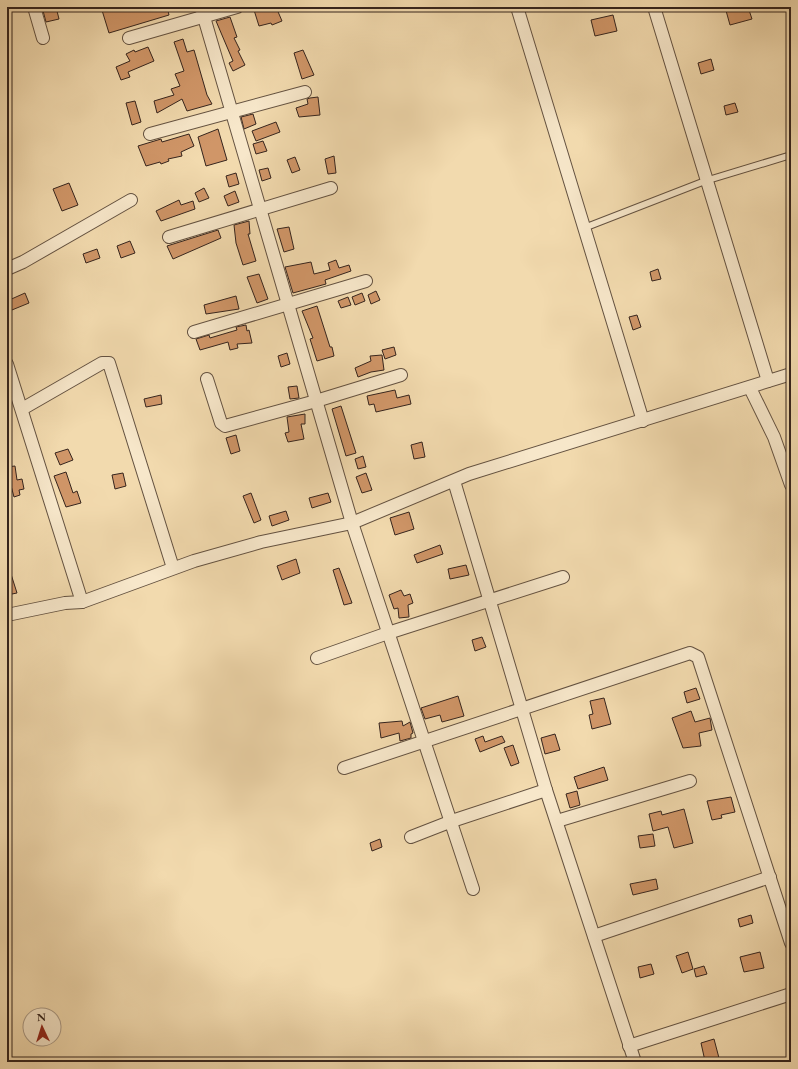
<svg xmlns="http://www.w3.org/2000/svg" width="798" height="1069" viewBox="0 0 798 1069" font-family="'EB Garamond',serif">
	<rect width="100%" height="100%" fill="#f2daae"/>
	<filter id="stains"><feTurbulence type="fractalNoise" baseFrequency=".005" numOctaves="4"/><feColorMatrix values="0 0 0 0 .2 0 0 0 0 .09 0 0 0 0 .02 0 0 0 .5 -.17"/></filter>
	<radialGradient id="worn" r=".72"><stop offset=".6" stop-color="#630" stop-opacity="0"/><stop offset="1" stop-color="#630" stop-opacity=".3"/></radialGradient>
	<g fill="#d09668" stroke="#35241d">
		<path d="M42,7H56L59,19L46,22Z"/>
		<path d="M101,7H167L169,15L109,33Z"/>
		<path d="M265,7H276L282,21L272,25L271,23L259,26L254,10Z"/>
		<path d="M725,7H748L752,19L730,25Z"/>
		<path d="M613,15L617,31L595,36L591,20Z"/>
		<path d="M230,17L237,37L234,38L240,50L238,51L245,65L233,71L229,63L233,61L216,21Z"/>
		<path d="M183,39L187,52L194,50L207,95L212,104L187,111L182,99L157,113L154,101L174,95L171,89L180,86L175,74L184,71L174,42Z"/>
		<path d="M148,47L154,61L128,72L130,77L121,80L116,67L130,61L126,54L134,50L135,52Z"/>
		<path d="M303,50L314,75L302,79L294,53Z"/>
		<path d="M711,59L714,70L701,74L698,63Z"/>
		<path d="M318,97L320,115L299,117L296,108L308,104L307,99L310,98Z"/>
		<path d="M135,101L141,122L132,125L126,103Z"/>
		<path d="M735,103L738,112L726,115L724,106Z"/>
		<path d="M253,114L256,124L244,129L241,117Z"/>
		<path d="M276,122L280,132L256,141L252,131Z"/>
		<path d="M218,129L227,160L206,166L198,137Z"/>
		<path d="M189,134L194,146L181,152L182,156L168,159L169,161L161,164L160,162L146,166L138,146L161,139L162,142Z"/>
		<path d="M263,141L267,151L256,154L253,144Z"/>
		<path d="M334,156L336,173L328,174L325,159Z"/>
		<path d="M295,157L300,170L292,173L287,160Z"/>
		<path d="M268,168L271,178L262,181L259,170Z"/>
		<path d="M236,173L239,184L229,187L226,176Z"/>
		<path d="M69,183L78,205L62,211L53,189Z"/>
		<path d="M204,188L209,198L199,202L195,193Z"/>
		<path d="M235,191L239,202L228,206L224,196Z"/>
		<path d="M179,200L181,205L193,201L195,209L161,221L156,211Z"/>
		<path d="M249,221L250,234H248L256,261L243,265L236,243L234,225Z"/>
		<path d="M289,227L294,249L284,252L277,229Z"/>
		<path d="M218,230L221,238L173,259L167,246Z"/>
		<path d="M130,241L135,253L121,258L117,246Z"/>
		<path d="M97,249L100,258L86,263L83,254Z"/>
		<path d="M336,260L339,268L349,265L351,271L325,280L326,284L293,293L285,267L311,262L314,274L330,270L328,263Z"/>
		<path d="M658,269L661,279L652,281L650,272Z"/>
		<path d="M259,274L268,299L257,303L247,277Z"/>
		<path d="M376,291L380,300L371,304L368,295Z"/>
		<path d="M25,293L29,303L7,312V301Z"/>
		<path d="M362,293L365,301L355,305L352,297Z"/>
		<path d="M236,296L239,309L206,314L204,305Z"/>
		<path d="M348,297L351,305L341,308L338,301Z"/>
		<path d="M317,306L330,347H332L334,356L317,361L310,339L313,338L302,311Z"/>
		<path d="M637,315L641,327L633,330L629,317Z"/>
		<path d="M246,325L247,331L249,330L252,343L237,344L238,348L230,350L228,342L200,350L196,339L209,335L210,338L237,330L236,327Z"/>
		<path d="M394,347L396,355L385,359L382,350Z"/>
		<path d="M287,353L290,364L281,367L278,356Z"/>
		<path d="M382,355L384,370L371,372L358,377L355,368L371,361L370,356Z"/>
		<path d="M297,386L299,398L290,399L288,387Z"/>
		<path d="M395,390L397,398L409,395L411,404L376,412L374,404L369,405L367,396Z"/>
		<path d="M161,395L162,404L146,407L144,399Z"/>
		<path d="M341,406L356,453L346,456L332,409Z"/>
		<path d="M305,414V424H301L304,439L288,442L285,433L289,432L287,417Z"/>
		<path d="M236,435L240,451L231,454L226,438Z"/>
		<path d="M422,442L425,457L414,459L411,445Z"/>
		<path d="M68,449L73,460L60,465L55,453Z"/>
		<path d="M363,456L366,467L358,469L355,459Z"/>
		<path d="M15,466L17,480L22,479L24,489L19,490L20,495L14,497L9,478H7V467Z"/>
		<path d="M66,472L73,493L77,491L81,503L66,507L54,476Z"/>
		<path d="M123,473L126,486L115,489L112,475Z"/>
		<path d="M366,473L372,490L362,493L356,477Z"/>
		<path d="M251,493L261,520L254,523L243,496Z"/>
		<path d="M328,493L331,502L312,508L309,498Z"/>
		<path d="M286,511L289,520L272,526L269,516Z"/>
		<path d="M409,512L414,529L395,535L390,518Z"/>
		<path d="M440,545L443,554L417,563L414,555Z"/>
		<path d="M296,559L300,573L282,580L277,566Z"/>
		<path d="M466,565L469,575L450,579L448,569Z"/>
		<path d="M339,568L352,603L344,605L333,570Z"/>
		<path d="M7,571H10L17,593L7,595Z"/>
		<path d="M401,590L404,596L410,594L413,603L408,605L409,617L399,618L398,608L394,609L389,595Z"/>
		<path d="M482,637L486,647L475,651L472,640Z"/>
		<path d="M696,688L700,699L687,703L684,692Z"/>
		<path d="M458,696L464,716L442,722L440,715L425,719L421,708Z"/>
		<path d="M604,698L611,724L592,729L589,715L593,714L590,701Z"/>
		<path d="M691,711L695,722L710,718L712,730L699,733L701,746L683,748L672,718Z"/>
		<path d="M402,721L403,726L410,722L413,733L411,734V738L400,741L399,733L381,738L379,723Z"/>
		<path d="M555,734L560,750L545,754L541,738Z"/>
		<path d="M483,736L485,742L502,736L505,742L480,752L475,739Z"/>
		<path d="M513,745L519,763L511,766L504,748Z"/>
		<path d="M604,767L608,780L578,789L574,777Z"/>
		<path d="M577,791L580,805L570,808L566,794Z"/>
		<path d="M731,797L735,812L721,815L722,818L712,820L707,801Z"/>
		<path d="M684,809L693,843L674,848L668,827L653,831L649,814L661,811L662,815Z"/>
		<path d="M653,834L655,846L640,848L638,836Z"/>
		<path d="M380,839L382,847L372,851L370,843Z"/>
		<path d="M656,879L658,889L633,895L630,884Z"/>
		<path d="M751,915L753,923L740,927L738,919Z"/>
		<path d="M688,952L693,969L682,973L676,956Z"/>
		<path d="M760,952L764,968L744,972L740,957Z"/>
		<path d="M651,964L654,974L640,978L638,967Z"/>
		<path d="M704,966L707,974L696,977L694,969Z"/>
		<path d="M714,1039L719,1058L705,1061L701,1043Z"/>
	</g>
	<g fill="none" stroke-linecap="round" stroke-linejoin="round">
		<g stroke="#645241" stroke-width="8">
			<path id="service" d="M584,228L705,181L791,155"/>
		</g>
		<g stroke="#645241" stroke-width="14">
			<g id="minor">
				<path d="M34,7L43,38"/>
				<path d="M201,7L352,523L473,889"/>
				<path d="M517,7L643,421"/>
				<path d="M654,7L768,381"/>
				<path d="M129,38L237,7"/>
				<path d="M150,134L305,92"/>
				<path d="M169,237L331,188"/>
				<path d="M7,269L23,262L131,200"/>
				<path d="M194,332L366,281"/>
				<path d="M7,364L82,602"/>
				<path d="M207,379L221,423L225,426L316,401L401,375"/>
				<path d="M750,388L774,437L791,485"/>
				<path d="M22,409L102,363H109L173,568"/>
				<path d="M454,481L546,790L635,1062"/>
				<path d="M7,615L65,603L82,602L194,561L261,542L352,523L469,474L791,374"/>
				<path d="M317,658L388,633L563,577"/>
				<path d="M344,768L690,653L698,657L791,943"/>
				<path d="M557,821L690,781"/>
				<path d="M411,837L452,821L546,790"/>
				<path d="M594,936L770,877"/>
				<path d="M629,1046L791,994"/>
			</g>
		</g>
		<use href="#service" stroke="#f7e7ca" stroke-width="6"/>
		<use href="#minor" stroke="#f7e7ca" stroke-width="12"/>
	</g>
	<rect width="798" height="1069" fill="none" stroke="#f2daae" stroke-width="24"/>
	<rect x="8" y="8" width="782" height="1053" fill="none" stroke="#35241d" stroke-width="2"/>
	<rect x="12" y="12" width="774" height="1045" fill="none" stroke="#35241d"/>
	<g transform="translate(42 1027) rotate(356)"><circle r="19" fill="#f7e7ca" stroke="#a99985"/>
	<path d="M0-3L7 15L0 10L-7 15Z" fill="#8f2418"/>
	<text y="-6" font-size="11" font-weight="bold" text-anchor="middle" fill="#35241d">N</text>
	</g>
	<rect width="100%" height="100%" filter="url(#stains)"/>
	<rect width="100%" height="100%" fill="url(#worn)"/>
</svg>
